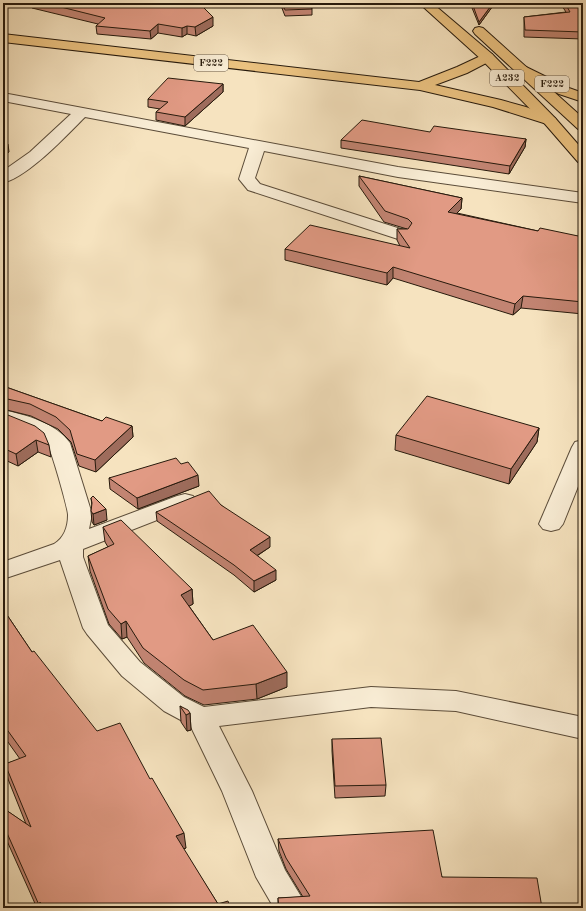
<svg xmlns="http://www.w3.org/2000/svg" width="586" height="911" viewBox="0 0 586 911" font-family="'Old Standard TT',serif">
	<rect width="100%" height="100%" fill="#f6e3bf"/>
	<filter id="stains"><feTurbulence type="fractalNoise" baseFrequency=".005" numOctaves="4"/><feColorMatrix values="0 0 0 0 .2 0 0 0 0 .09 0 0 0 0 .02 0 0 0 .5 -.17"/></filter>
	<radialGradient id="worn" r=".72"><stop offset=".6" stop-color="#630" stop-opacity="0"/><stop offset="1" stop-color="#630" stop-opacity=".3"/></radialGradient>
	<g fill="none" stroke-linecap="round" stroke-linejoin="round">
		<g stroke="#5b4c39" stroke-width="2">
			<g id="minor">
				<path d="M3,93L398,167L583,193V203L398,177L264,151L255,178L260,184L407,231L410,235L407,239L401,240L248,190L239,179L249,148L85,117C66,136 29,176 3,183V171L30,152L71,114L3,101Z"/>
				<path d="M3,410C26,415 56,423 70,443L92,514L89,529L177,496L185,494L193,496L197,501L193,506L83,549V557L108,625L140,662L184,697L204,707L371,687L456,691L583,717V739L456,711L371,707L219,726L252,791L285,870L308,908H274L256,877L222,791L190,725L164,711L122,676L87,634L83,628L60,560L3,579V562L54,544C64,538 68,527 68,515C68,509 51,448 47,444C36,432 18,429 3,423Z"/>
				<path d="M583,440V474L563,524L559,529L551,531L543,529L539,524L572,447L575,442Z"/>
			</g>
		</g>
		<g stroke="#271a0c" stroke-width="2">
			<g id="major">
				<path d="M3,34L419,82L457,67L487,53L492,54L494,57L492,60L467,73L435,85L501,100L526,107L555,118L557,121L555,124L550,125L493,107L420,90L3,42Z"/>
				<path d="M522,65L569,88L583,93V102L559,94L517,72L515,69L517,66Z"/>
			</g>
		</g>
		<g stroke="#271a0c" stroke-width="2">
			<g id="highway">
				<path d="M419,3H432L492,54L555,118L583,150V164L578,162L545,124L482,60Z"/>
				<path d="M479,27L483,28L583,118V130L578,129L475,34L473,31L475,28Z"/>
			</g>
		</g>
		<use href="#minor" fill="#f9edd5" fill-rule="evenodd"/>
		<use href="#major" fill="#ebc280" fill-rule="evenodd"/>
		<use href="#highway" fill="#ebc280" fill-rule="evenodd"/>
	</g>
	<g fill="#c28472" stroke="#271a0c">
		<path d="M26,3H199L213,26L196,36L187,34L182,37L158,33L151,39L97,34L96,26L98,24L32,8L31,5Z"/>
		<path d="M280,3H310L312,9V15L285,16Z"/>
		<path d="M470,3H495L479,25Z"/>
		<path d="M560,3H583V39L524,37V17L566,12Z"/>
		<path d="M223,84V92L185,126L156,120V112L160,109L148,107V99Z"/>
		<path d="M526,139L525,147L509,174L341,148V140Z"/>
		<path d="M359,176L462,198L461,209L457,213L538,231L583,237V314L521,308L513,315L393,278L387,285L285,260V249L400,246L397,240V229H407L384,222L359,186Z"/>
		<path d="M3,386L102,421L132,426L133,437L96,472L79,466L71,442L58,429L31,416L3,409Z"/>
		<path d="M3,413L49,445L51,457L38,452L18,466L3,459Z"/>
		<path d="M539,428L537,442L509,484L395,450L396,435Z"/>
		<path d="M109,478L199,486L138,509L110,489Z"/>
		<path d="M91,498L107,520L94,525L92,522L91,511L92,506Z"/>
		<path d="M583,498V516L581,515Z"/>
		<path d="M221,505L270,547L257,556L276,580L254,592L234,575L157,521L156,512Z"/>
		<path d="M103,527L192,589L193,604L189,606L213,640L287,687L257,699L204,705L185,696L144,663L127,637L122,639L109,624L90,571L88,556L108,547L105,542Z"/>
		<path d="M3,609L32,652L186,848L183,849L218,904L230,908H37L3,832V808L26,824L8,779L5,764L20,759L3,735Z"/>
		<path d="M180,706L190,713L191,730L187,731L181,722Z"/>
		<path d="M332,739L386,785L385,796L335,798L332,751Z"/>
		<path d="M278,839L442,877L542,908H278V898L303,897L286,869L279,851Z"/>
	</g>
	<g fill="#9e6c5c" stroke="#271a0c">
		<path d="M493,3H495L479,25V22Z"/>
		<path d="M213,17V26L196,36L195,27Z"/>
		<path d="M158,24V33L151,39L150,31Z"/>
		<path d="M187,26V34L182,37V28Z"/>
		<path d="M223,84V92L185,126V117Z"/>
		<path d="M526,139L525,147L509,174L510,166Z"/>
		<path d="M8,144L9,152L3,156V147Z"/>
		<path d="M462,198L461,209L448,222V212Z"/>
		<path d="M4,220L5,229L3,231V221Z"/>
		<path d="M393,267V278L387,285V273Z"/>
		<path d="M523,296L521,308L513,315L515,304Z"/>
		<path d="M132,426L133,437L96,472L95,460Z"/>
		<path d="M539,428L537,442L509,484L511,469Z"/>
		<path d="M36,440L38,452L18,466L16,454Z"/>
		<path d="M198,475L199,486L138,509L137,498Z"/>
		<path d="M106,509L107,520L94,525L93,514Z"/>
		<path d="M270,537V547L250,560V550Z"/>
		<path d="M276,570V580L254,592V581Z"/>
		<path d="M192,589L193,604L182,610L181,595Z"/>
		<path d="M126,621L127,637L122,639L121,624Z"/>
		<path d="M287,672V687L257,699L256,684Z"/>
		<path d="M190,713L191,730L187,731L186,715Z"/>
		<path d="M184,833L186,848L177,851L176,836Z"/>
		<path d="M40,902L41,908H40L39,905Z"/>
	</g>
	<g fill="#e19a84" stroke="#271a0c">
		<path d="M45,3H199L213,17L195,27L187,26L182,28L158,24L150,31L96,26L105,18Z"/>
		<path d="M282,3H310L312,9L285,10Z"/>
		<path d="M472,3H493L479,22Z"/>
		<path d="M565,3H583V32L525,30L524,17L570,12Z"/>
		<path d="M168,78L223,84L185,117L156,112L168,102L148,99Z"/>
		<path d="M362,120L430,132L434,126L526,139L510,166L341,140Z"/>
		<path d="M3,143L8,144L3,147Z"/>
		<path d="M359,176L462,198L448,212L538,231L540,228L583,237V302L523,296L515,304L393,267L387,273L285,249L310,225L410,248L397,229H408L412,223L408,219L385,211Z"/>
		<path d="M3,386L102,421L106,417L132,426L95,460L77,454L70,430L56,417L30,404L3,398Z"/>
		<path d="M427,396L539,428L511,469L396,435Z"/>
		<path d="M3,413L35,426L44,433L49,445L36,440L16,454L3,448Z"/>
		<path d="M176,458L181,464L188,462L198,475L137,498L109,478Z"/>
		<path d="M209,491L221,505L270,537L250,550L276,570L254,581L234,565L156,512Z"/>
		<path d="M93,496L106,509L93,514L91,511L92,503L91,498Z"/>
		<path d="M121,520L192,589L181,595L213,640L253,625L287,672L256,684L203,690L184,680L143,648L126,621L121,624L108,609L88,556L114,544L103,527Z"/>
		<path d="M3,609L32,652L34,651L97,731L120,723L150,779L152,778L184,833L176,836L218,904L228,901L230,908H43L40,902L39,905L3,824V808L31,827L5,764L26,756L3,724Z"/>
		<path d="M180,706L188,710L190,713L186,715Z"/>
		<path d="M381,738L386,785L335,786L332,739Z"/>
		<path d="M433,830L442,877L537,878L542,908H380V906L360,908H279L278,898L310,896L286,858L278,839Z"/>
	</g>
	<g text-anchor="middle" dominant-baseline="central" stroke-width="3" stroke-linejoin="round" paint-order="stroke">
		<g fill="#f9edd5" stroke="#665948" stroke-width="1">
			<rect x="194" y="55" width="34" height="16" rx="3"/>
			<rect x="490" y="70" width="34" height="16" rx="3"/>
			<rect x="535" y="76" width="34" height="16" rx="3"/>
		</g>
		<g font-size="10" font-weight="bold" fill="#271a0c">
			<text x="211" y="63">F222</text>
			<text x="507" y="78">A232</text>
			<text x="552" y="84">F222</text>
		</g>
	</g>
	<rect width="586" height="911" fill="none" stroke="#f6e3bf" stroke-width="16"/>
	<rect x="4" y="4" width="578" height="903" fill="none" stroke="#271a0c" stroke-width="2"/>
	<rect x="8" y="8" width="570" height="895" fill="none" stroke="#271a0c"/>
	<rect width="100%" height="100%" filter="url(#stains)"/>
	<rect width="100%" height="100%" fill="url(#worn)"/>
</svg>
